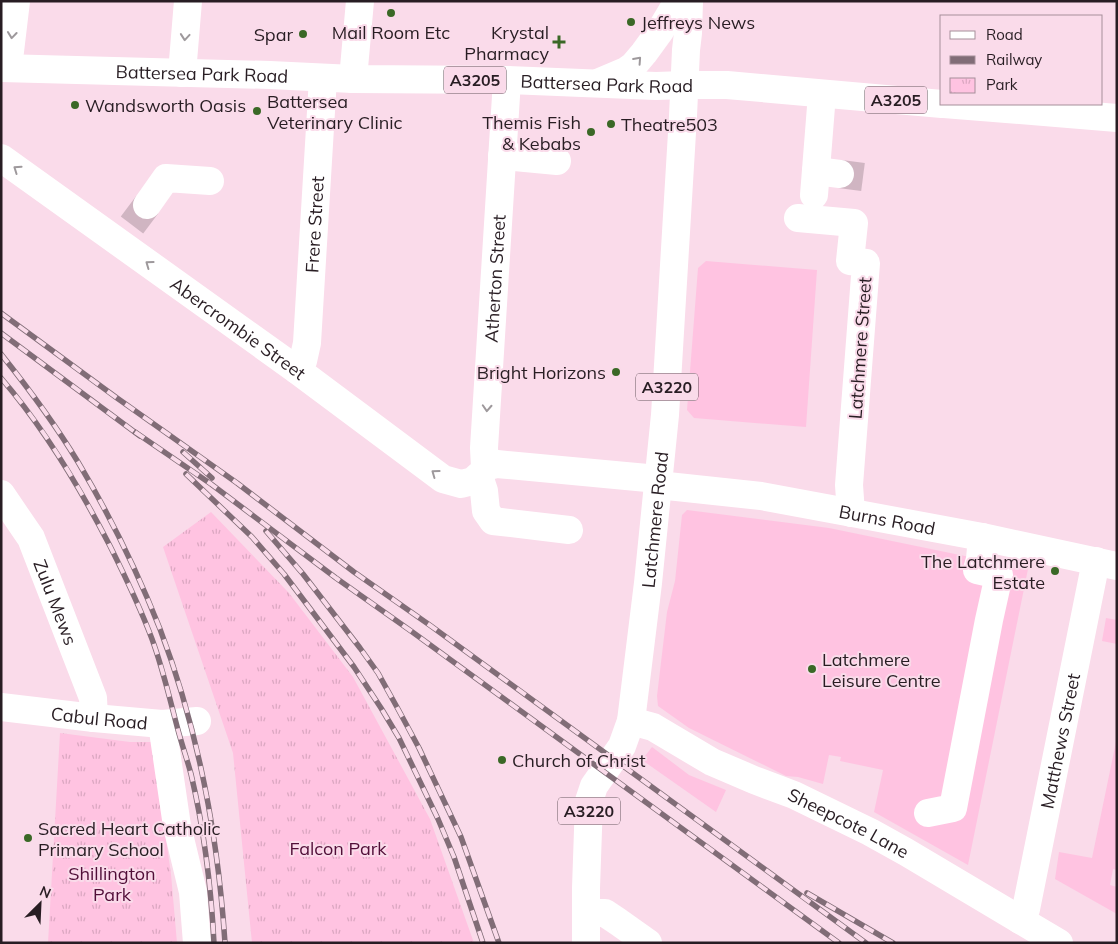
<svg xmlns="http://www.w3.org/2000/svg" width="1118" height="944" viewBox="0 0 1118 944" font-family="Mulish,sans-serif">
	<defs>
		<pattern id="park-tufts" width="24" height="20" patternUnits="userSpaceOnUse" patternTransform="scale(1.25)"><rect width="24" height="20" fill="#ffc3e1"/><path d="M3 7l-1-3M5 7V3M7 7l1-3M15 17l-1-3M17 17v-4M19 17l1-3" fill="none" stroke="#dba7c1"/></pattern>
	</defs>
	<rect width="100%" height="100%" fill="#fadbea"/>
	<g fill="#ffc3e1">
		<path d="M706,261L817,270L806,427L694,418L687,410L698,268Z"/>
		<path d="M687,510L829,528L1028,569L968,865L874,812L883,770L840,761L841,757L829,755L823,784L798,777L786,776L689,728L658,706L657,696L667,612L675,581L682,515Z"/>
		<path d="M1106,618L1117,620V644L1102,641Z"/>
		<path d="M1117,737V870L1113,869L1110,885L1117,887V914L1055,879L1059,852L1092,858Z"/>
		<path d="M652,747L689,775L726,790L716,812L642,760Z"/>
	</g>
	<g fill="url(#park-tufts)">
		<path d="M211,512L289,593L353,677L430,819L474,943H252L233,753L163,547Z"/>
		<path d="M60,733L130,742H152L171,874L177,943H48Z"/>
	</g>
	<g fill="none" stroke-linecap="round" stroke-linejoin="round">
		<g stroke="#d0b5c2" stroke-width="28" stroke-dasharray="28 14" stroke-linecap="butt">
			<path d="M840,174L863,177"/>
			<path d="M132,225L147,205"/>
		</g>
		<g stroke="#fff" stroke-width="28">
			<path d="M8,68L16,1"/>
			<path d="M182,73L188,1"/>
			<path d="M353,79L360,1"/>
			<path d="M502,156L557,161"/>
			<path id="s1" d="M1,158L297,370L443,479L461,484L473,481L482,473L485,467L484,448L507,80"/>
			<path d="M816,171L840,174"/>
			<path d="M814,195L822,94"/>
			<path d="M147,205L166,178L210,181"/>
			<path d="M798,218L854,223L850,261L866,263L849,485L851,513"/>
			<path id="s2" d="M297,370L303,361L307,343L323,78"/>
			<path d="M485,467L497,464L658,479"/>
			<path d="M479,476L484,491L486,511L493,521L569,530"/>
			<path id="s3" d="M658,485L761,496L982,537L1117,566"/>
			<path id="s4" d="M1,494L31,538L93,698L94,718"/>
			<path id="s5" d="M1,707L94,718L162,724L197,721"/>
			<path id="s6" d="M631,721L653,727L712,762L754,780L794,795L870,832L906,852L1059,943"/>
			<path d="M162,724L177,826L193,892L197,943"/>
			<path d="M928,813L953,808L989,620L999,575L977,570L980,559L982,537"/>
			<path d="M587,913H605L617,921L648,943"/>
			<path id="s7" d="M1020,920L1026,909L1096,561"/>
		</g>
		<g stroke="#fff" stroke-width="28">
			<path id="s8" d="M1,68L270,75L353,79L507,80L656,86L684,85H727L942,104"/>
			<path d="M600,82L626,71L633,66L644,53L660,31L678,1"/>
			<path d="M944,104L1117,118"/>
			<path id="s9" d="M586,943V888L589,801L594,786L622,746L631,721L648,583L665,415L683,116L686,50L688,33L689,1"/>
		</g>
		<g stroke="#816d77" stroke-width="5.5">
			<g id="rail">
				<path d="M1,313L117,398L237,483L354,572L431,626L866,943"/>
				<path d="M1,333L140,436"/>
				<path d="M1,354C29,389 55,424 78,462C109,514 138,573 160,629C198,729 218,836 225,943"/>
				<path d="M1,378C45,429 79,486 110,546C125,576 140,607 152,639C163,669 170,700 178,730C182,745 187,759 191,774C204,829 211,886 214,943"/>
				<path d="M135,432L211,484L336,578L411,631L839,943"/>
				<path d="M183,452L212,478"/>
				<path d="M186,474L252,537L284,574L354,667L381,708L399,738L438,819L454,857L483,943"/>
				<path d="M266,531L303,574L360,648L378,673L398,709L419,748L461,837L499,943"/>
				<path d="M807,893L893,943"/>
			</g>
		</g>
		<use href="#rail" stroke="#fadbea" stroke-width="4" stroke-dasharray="11" stroke-linecap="butt"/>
	</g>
	<defs><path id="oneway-chevron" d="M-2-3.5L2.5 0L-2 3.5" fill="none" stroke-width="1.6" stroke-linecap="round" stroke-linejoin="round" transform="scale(1.25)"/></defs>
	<g stroke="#9e999c">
		<use href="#oneway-chevron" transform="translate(12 35) rotate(96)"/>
		<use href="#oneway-chevron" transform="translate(185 37) rotate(95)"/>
		<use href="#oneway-chevron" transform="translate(638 60) rotate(-48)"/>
		<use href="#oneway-chevron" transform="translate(17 169) rotate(-145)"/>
		<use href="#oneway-chevron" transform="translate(149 264) rotate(-144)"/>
		<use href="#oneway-chevron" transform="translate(487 408) rotate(93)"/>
		<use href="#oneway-chevron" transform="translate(435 473) rotate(-144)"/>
	</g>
	<g fill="#3a6826" stroke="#fadbea" stroke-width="2">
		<circle cx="391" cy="13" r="5"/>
		<circle cx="631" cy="22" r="5"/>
		<circle cx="303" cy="34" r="5"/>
		<path d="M556.5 34.5h5v5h5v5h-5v5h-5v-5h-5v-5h5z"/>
		<circle cx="75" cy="105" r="5"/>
		<circle cx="257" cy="111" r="5"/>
		<circle cx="611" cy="124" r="5"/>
		<circle cx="591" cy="132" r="5"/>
		<circle cx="616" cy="372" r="5"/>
		<circle cx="1055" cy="571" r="5"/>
		<circle cx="812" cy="669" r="5"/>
		<circle cx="502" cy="760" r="5"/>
		<circle cx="28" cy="838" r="5"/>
	</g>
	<g text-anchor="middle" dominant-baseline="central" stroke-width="4" stroke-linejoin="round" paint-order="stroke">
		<g fill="#fadbea" stroke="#67565f" stroke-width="1">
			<rect x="444" y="66.5" width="62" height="27" rx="4"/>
			<rect x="865" y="86.5" width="62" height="27" rx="4"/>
			<rect x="636" y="373.5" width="62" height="27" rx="4"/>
			<rect x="558" y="797.5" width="62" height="27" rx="4"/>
		</g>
		<g font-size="16" font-weight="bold" fill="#281d23">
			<text x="475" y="80">A3205</text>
			<text x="896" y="100">A3205</text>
			<text x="667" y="387">A3220</text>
			<text x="589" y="811">A3220</text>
		</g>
		<g font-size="18" fill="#281d23" stroke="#fadbea" text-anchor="start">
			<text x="641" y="22">Jeffreys News</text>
			<text x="391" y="32" text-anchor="middle">Mail Room Etc</text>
			<text x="549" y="32" text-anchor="end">Krystal<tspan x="549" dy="21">Pharmacy</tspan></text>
			<text x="293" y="34" text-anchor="end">Spar</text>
			<text x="267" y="101">Battersea<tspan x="267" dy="21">Veterinary Clinic</tspan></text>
			<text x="85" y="105">Wandsworth Oasis</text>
			<text x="581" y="122" text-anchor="end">Themis Fish<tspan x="581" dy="21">&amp; Kebabs</tspan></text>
			<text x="621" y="124">Theatre503</text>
			<text x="606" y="372" text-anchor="end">Bright Horizons</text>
			<text x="1045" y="561" text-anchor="end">The Latchmere<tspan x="1045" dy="21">Estate</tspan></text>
			<text x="822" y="659">Latchmere<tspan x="822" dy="21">Leisure Centre</tspan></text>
			<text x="512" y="760">Church of Christ</text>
			<text x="38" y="828">Sacred Heart Catholic<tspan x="38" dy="21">Primary School</tspan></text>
		</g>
		<g font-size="18" fill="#281d23" stroke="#fadbea">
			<text stroke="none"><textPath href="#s8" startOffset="201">Battersea Park Road</textPath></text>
			<text stroke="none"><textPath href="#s8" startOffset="606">Battersea Park Road</textPath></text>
			<text stroke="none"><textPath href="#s2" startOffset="148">Frere Street</textPath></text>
			<text stroke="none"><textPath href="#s1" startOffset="785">Atherton Street</textPath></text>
			<text stroke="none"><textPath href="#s1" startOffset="292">Abercrombie Street</textPath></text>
			<text transform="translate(860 348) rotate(-86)">Latchmere Street</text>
			<text stroke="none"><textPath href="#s9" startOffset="436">Latchmere Road</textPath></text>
			<text stroke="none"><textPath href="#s3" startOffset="232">Burns Road</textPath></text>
			<text stroke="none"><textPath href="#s4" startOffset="122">Zulu Mews</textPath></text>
			<text stroke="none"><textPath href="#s5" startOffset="99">Cabul Road</textPath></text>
			<text stroke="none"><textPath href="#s7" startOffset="184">Matthews Street</textPath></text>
			<text stroke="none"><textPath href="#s6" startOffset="241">Sheepcote Lane</textPath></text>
		</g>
		<g font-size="18" fill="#510e38" stroke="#fadbea">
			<text x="338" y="848">Falcon Park</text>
			<text x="112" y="873">Shillington<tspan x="112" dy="21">Park</tspan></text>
		</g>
	</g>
	<rect width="1118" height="944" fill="none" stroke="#281d23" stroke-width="5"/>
	<rect x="940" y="15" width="162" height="90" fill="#fadbea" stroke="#a68f9a"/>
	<rect x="950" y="31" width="25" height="8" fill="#ffffff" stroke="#a68f9a"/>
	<text x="986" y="40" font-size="15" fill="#281d23">Road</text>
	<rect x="950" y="56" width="25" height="8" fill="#816d77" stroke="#a68f9a"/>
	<text x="986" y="65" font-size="15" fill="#281d23">Railway</text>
	<rect x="950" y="78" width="25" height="15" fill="url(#park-tufts)" stroke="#a68f9a"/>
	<text x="986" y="90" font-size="15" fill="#281d23">Park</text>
	<g transform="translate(40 904) rotate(24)" stroke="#fadbea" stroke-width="4" paint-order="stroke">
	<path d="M0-4L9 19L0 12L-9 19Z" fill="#281d23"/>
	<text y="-8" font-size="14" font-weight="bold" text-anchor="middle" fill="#281d23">N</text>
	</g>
</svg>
